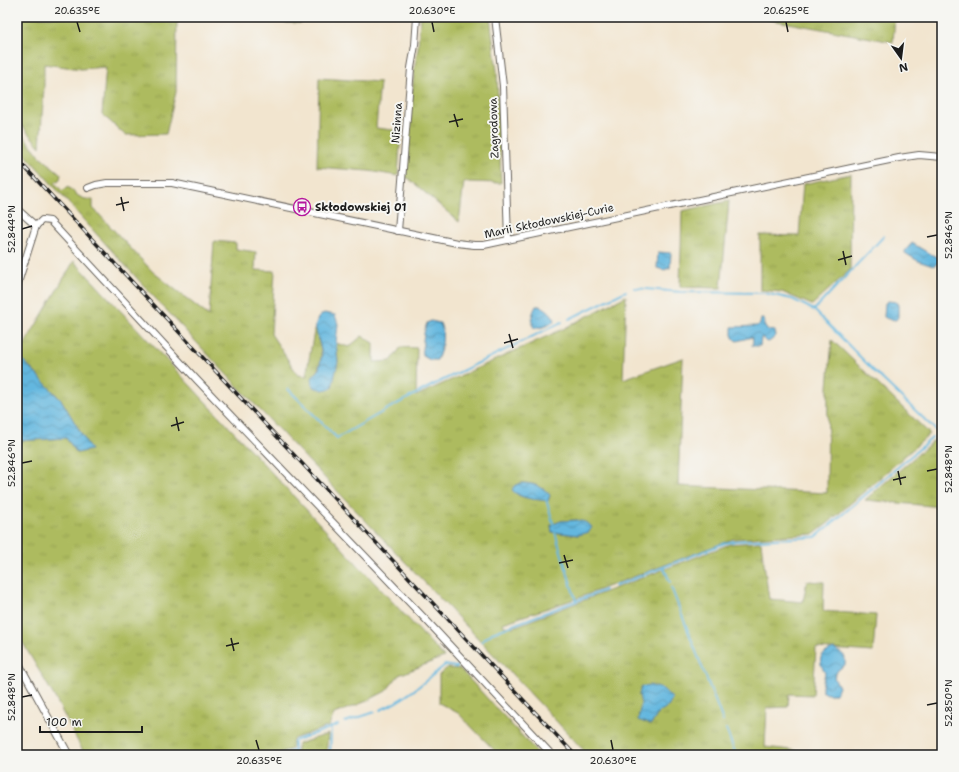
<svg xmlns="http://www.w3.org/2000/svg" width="959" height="772" viewBox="0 0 959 772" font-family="'Shantell Sans',sans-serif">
	<defs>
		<pattern id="grass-tufts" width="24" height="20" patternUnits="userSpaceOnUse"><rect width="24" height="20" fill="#adbb5e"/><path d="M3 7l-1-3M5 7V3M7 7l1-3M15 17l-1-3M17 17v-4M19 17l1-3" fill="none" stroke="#94a051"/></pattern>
		<pattern id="water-waves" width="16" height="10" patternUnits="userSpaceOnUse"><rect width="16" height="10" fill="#64b7df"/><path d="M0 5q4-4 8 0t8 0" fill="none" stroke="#5294b4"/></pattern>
	</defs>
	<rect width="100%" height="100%" fill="#f6f6f2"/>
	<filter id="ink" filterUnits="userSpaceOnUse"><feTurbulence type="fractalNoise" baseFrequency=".025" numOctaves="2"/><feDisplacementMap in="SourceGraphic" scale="8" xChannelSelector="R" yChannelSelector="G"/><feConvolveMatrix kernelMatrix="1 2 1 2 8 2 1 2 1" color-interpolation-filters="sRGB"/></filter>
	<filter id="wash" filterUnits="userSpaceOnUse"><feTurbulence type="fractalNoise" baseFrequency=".012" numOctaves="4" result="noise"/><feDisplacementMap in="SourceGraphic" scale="16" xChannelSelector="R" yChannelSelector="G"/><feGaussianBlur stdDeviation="0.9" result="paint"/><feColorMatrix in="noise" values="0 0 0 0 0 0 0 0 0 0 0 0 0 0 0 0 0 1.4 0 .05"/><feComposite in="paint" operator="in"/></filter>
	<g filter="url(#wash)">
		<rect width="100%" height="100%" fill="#f2e5cf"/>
		<g fill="url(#grass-tufts)" stroke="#646c3d" fill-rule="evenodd">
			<path d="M17,17H92L177,21L176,92L166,134L125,135L102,114L106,67L81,69L44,64V87L40,147L17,120Z"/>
			<path d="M260,17H301V23L260,22Z"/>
			<path d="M420,17H490L497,71L501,183L464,182L459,222L408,178H405L406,161L409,159V155L407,152L414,71L418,48Z"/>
			<path d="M755,17H895L893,42Z"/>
			<path d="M319,78L380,82L376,128L401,131L398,176L369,171L317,167Z"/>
			<path d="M17,128L41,157L61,174L60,179L55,183L62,191L68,187C76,194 81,201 93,199V208L153,272L209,316L214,241L236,243V249L256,252L255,270L275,271L271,334L298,375L306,376L315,326C320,348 327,359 312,378L334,374L338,362L336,343L349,347L362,336L374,343V362L391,361L401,347L417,348L416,396L563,329L626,296L623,379L683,358L678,486L827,493L828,387L832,340L930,434L827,524L814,534L733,539L578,598L503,623L504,626L514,627L730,544L761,542L769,599L803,602L807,581L824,582L823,611L876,615L873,652L816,648L813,695L789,694L788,707L767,708L765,747L807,752V755H588C398,551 200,354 17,145ZM521,483C533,483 542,486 550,495L548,501L535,499ZM577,520L578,535L552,532L551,525L561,521Z"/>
			<path d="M851,174L850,270L812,305L782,292L760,290V235L799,236L803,184Z"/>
			<path d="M729,201L721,288L680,287L682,211Z"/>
			<path d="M74,261L444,657L399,675L386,691L367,701L334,714L329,726L293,739L292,749L272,755H85L54,696L17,633V441L66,438L77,453L90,450L62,401L17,354V352L23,347Z"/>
			<path d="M938,437L942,441V507L865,500Z"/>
			<path d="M447,668L460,669L540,755H499L458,713L439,703V675Z"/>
			<path d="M328,734L326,755H291L296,753L298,744Z"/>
		</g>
		<g fill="url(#water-waves)" stroke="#406a7e">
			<path d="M912,243L930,254L940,258L937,264L933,266L918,261L905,253V251Z"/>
			<path d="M658,252L671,253L670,268L664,270L657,268Z"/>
			<path d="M888,301L896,302L898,305V317L896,320L888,319L884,317L885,303Z"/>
			<path d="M536,306C544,305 552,313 555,320C550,326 542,328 534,328C530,321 532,313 536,306Z"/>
			<path d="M324,313L335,315L338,324L336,343L338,362L332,388L323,390L313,387L312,378L319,369L322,354L315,326L318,318Z"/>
			<path d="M761,319H764V325L767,330L775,331L776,336L769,342L765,341L762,337L761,338L760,346H752L753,340L752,337L737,341L734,339L732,335V327L757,326L760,324Z"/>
			<path d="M431,321L440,323C445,334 442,349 437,360H430L423,356C422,346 423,333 427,323Z"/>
			<path d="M17,354L62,401L91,450L77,453L66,438L17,441Z"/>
			<path d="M521,483C532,483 542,486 550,495L548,501C536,499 521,500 512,490L514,486Z"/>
			<path d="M577,520L585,522L592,527L589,532L578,535L552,532L551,525L561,521Z"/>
			<path d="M834,649C843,655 846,653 845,665L838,670L834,677L839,687L836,694H827L822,691V686L825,673C818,660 818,654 834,649Z"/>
			<path d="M649,685L663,689L672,698L669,706L659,712L651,725L638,720L641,704L639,695L641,687Z"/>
		</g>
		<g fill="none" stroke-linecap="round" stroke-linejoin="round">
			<g stroke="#64b7df" stroke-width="2">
				<path d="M884,236L814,310L875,372L940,434"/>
				<path d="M634,288L680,292L764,293L792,299L814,310"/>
				<path d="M569,319L626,291"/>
				<path d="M288,389L337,438L391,407L433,385L562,322"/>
				<path d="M936,434L942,435"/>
				<path d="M546,499L554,526"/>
				<path d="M555,532L576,601"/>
				<path d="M664,568L670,582"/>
				<path d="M615,586L725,543L735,541L816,537L932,438"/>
				<path d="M671,587L723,721"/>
				<path d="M481,642L492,633L605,590"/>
				<path d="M380,710C405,700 425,681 445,665L456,667L458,666"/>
				<path d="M345,722L375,712"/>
				<path d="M726,729L736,755"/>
				<path d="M282,755L294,751V741L338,725"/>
				<path d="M330,755L331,727"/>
			</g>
		</g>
	</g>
	<g filter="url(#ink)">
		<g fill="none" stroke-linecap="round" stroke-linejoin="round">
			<g stroke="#67625b" stroke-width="8">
				<g id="street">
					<path d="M495,17L503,86L508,240"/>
					<path d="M88,188L96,185L107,183H172L457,243L474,245H484L899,158L919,155L942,157"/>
					<path d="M17,209L36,226"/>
					<path d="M398,231L411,68L415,45L417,17"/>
					<path d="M17,286L36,226L42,220L50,221L197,380L428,622L552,755"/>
					<path d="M17,660L69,755"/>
				</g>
			</g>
			<use href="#street" stroke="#fff" stroke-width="6"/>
			<g stroke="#1c1c1c" stroke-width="3.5">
				<path id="rail" d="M17,159L575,755"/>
			</g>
			<use href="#rail" stroke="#f6f6f2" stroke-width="2" stroke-dasharray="6" stroke-linecap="butt"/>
		</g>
	</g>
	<path fill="none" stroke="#1c1c1c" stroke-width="1.5" d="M77,22L80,32M432,22L434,32M786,22L788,32M454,114L458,127M449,122L463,119M121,197L124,211M116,205L129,202M22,229L32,226M927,237L937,235M843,251L846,265M838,260L852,256M509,334L513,348M504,343L518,339M176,417L179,431M171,426L184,422M22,463L32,461M898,471L901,485M927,471L937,469M893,480L906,477M564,555L568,568M559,563L573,560M231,638L234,651M226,646L239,643M22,697L32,695M927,705L937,703M256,740L259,750M611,740L613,750"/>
	<defs>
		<g id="bus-ring" transform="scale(0.9)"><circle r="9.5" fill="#f6f6f2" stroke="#b5179e" stroke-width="1.5"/><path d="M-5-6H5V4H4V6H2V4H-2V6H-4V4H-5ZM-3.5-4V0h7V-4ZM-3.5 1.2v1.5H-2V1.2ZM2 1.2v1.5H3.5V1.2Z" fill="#b5179e"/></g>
	</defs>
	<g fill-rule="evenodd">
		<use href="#bus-ring" x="302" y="207"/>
	</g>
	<g text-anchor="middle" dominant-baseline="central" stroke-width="4" stroke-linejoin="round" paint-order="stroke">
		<g font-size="11" fill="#1c1c1c" stroke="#f6f6f2">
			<text transform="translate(397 123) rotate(-86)">Nizinna</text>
			<text transform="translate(494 128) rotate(-92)">Zagrodowa</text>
			<text transform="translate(549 221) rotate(-12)">Marii Skłodowskiej-Curie</text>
		</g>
		<g font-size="11" font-weight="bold" fill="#1c1c1c" stroke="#f6f6f2" text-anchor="start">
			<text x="315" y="207">Skłodowskiej 01</text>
		</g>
	</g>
	<rect width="959" height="772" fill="none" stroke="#f6f6f2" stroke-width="44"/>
	<g transform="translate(901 58) rotate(166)" stroke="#f6f6f2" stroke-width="3" paint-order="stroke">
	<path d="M0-3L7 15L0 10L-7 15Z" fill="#1c1c1c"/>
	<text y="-6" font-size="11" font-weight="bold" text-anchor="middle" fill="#1c1c1c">N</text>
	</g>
	<path d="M40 726v6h102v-6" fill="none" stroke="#1c1c1c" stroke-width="2"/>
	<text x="46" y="726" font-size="12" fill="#1c1c1c" stroke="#f6f6f2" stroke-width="3" paint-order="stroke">100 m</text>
	<rect x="22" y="22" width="915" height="728" fill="none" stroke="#1c1c1c" stroke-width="1.5"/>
	<g font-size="10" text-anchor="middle" fill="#1c1c1c">
		<text x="77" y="14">20.635°E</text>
		<text x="432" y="14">20.630°E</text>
		<text x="786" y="14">20.625°E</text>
		<text transform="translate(11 229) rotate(-90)" y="4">52.844°N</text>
		<text transform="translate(948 235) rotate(-90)" y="4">52.846°N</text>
		<text transform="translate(11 463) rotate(-90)" y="4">52.846°N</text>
		<text transform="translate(948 469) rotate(-90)" y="4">52.848°N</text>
		<text transform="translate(11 697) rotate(-90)" y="4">52.848°N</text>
		<text transform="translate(948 703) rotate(-90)" y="4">52.850°N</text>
		<text x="259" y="764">20.635°E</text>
		<text x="613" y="764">20.630°E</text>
	</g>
</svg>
